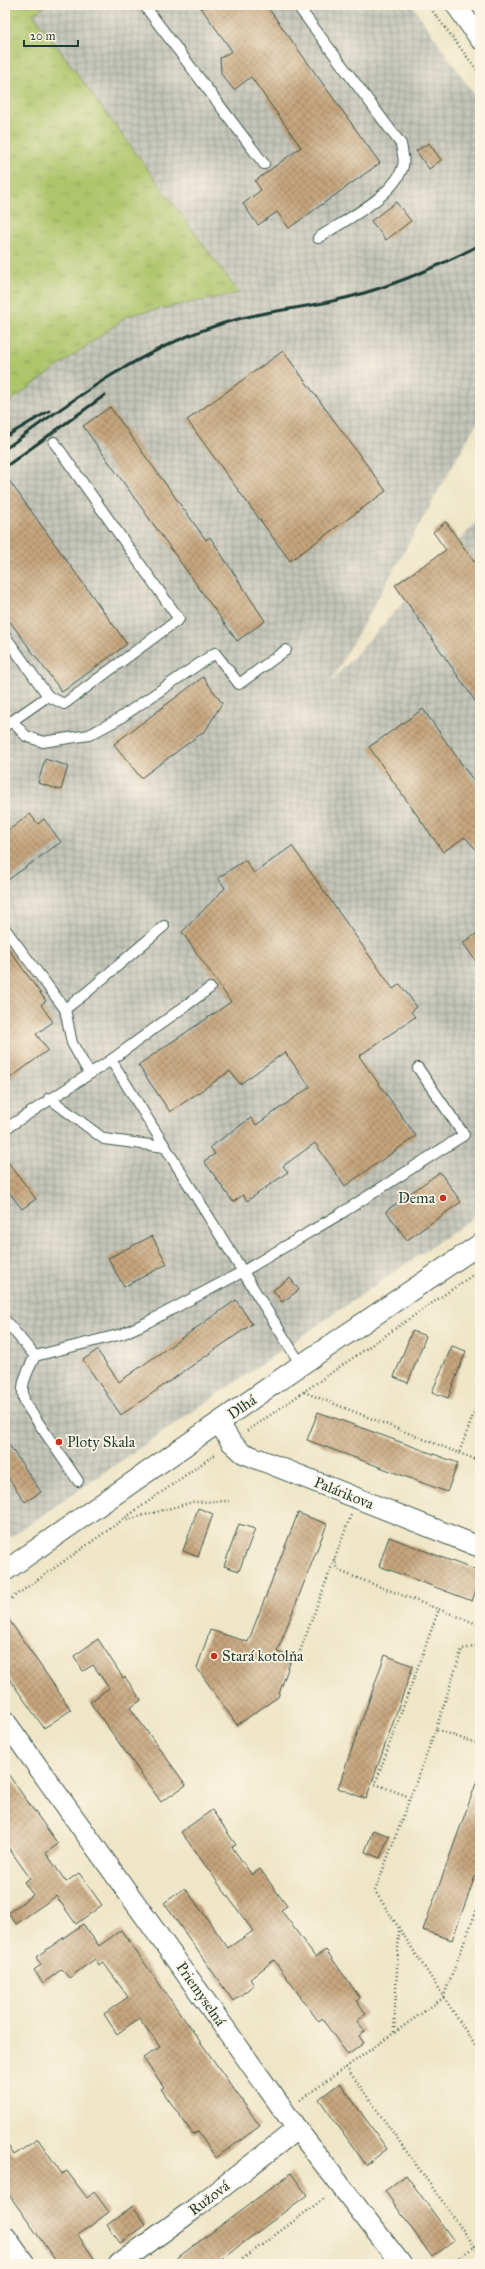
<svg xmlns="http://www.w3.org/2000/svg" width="485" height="2269" viewBox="0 0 485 2269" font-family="'IM FELL Great Primer',serif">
	<defs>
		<pattern id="industrial-grid" width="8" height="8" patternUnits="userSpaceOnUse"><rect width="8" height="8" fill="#c4c5b9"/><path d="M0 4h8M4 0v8" fill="none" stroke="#9fa197"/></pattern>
		<pattern id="grass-tufts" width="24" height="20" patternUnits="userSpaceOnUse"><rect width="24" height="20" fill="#afc56a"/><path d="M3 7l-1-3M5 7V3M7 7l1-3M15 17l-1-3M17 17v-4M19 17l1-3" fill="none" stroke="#8ea158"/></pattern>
		<pattern id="building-cross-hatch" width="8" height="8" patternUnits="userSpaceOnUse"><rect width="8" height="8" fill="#c6a57d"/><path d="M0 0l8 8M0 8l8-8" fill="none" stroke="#a08867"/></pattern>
	</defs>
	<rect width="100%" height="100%" fill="#fcf5e5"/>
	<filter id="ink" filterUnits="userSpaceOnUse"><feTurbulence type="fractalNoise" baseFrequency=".025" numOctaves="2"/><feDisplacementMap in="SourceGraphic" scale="8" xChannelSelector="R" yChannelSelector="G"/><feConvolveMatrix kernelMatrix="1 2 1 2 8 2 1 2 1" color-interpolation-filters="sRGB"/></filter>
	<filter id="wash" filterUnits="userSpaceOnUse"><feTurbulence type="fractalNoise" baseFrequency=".012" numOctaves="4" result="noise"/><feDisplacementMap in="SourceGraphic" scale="16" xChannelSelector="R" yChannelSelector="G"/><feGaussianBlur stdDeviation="0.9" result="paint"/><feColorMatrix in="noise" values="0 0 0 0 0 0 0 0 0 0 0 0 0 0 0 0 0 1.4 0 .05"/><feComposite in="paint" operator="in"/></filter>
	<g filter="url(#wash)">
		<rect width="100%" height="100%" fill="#efe6c8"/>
		<path fill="url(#industrial-grid)" d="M46,5H412L480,103V417L330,683L480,518V1213L5,1541V405L129,315L239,292L33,14Z"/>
		<path fill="url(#grass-tufts)" stroke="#67814f" d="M5,5H46L33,14L239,293L129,315L5,405Z"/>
		<g id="blocks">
			<g fill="url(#building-cross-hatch)">
				<path d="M199,5H266L380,163L289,228L277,212L258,225L243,204L261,190L255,181L301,147L251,77L234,90L221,74L220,58L232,51Z"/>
				<path d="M429,143L441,160L429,169L416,151Z"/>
				<path d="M396,202L411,221L386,240L371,221Z"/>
				<path d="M283,351L386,491L290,561L187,420Z"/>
				<path d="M110,407L206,540L210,537L265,621L237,641L83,426Z"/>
				<path d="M5,475L127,644L62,692L5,615Z"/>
				<path d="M446,522L474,562L480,558V708L395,585L446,550L433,532Z"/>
				<path d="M203,677L222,703L206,730L141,778L114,744Z"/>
				<path d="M423,709L480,790V854L465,837L443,852L369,747Z"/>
				<path d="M45,759L68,766L61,790L38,783Z"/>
				<path d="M30,814L38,824L44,819L61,842L5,882V833Z"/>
				<path d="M292,846L393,989L400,984L417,1007L411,1012L415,1017L359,1056L416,1136L345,1186L315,1143L283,1166L288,1172L247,1201L243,1195L233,1202L204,1161L215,1154L210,1147L251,1118L256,1125L310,1087L285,1052L240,1084L230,1071L170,1112L138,1065L231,1002L182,932L225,888L218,878L245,860L254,873Z"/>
				<path d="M480,931V967L463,943Z"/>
				<path d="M5,944L46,1001L41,1005L53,1022L36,1034L48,1050L5,1082Z"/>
				<path d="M5,1158L36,1199L22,1209L5,1187Z"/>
				<path d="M440,1172L461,1202L407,1240L386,1211Z"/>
				<path d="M152,1236L167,1264L124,1287L108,1258Z"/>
				<path d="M290,1278L299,1290L282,1302L273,1290Z"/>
				<path d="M236,1300L252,1324L121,1415L83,1360L97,1350L119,1382Z"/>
				<path d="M412,1331L426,1336L408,1383L394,1377Z"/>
				<path d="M452,1346L466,1351L448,1398L432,1392Z"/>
				<path d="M318,1412L458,1463L447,1492L307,1440Z"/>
				<path d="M5,1439L41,1492L25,1502L5,1473Z"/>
				<path d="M198,1508L213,1514L198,1557L183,1551Z"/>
				<path d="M298,1513L327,1524L277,1652L292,1657L278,1697L237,1725L197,1668L210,1630L248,1642Z"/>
				<path d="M239,1524L255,1529L239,1571L224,1566Z"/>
				<path d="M389,1537L480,1572V1580L472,1601L379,1566Z"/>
				<path d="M5,1614L71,1710L44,1728L5,1673Z"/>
				<path d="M98,1639L123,1678L125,1677L141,1700L130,1708L186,1785L161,1802L90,1702L109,1688L93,1665L83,1671L74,1656Z"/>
				<path d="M385,1655L413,1666L366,1799L338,1788Z"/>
				<path d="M5,1770L58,1844L46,1853L66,1882L79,1873L102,1905L76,1924L56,1896L16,1924L8,1913L33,1895L24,1882L30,1878L5,1843Z"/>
				<path d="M478,1778H480V1863L452,1940L423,1930Z"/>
				<path d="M212,1810L236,1845L232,1847L252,1875L260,1869L287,1906L281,1910L315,1957L326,1950L360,1998L357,2001L366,2014L357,2021L365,2031L359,2036L364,2043L348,2055L322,2019L319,2022L274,1960L250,1979L254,1985L233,2001L164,1903L185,1888L228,1948L253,1931L181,1832Z"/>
				<path d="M373,1830L389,1836L380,1858L365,1852Z"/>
				<path d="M83,1924L99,1946L121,1930L260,2126L216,2158L198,2132L193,2134L161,2089L164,2087L143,2058L160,2047L139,2018L117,2034L104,2014L128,1997L103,1962L99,1965L95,1959L69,1978L62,1969L43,1983L34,1970L41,1965L36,1957Z"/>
				<path d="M340,2083L387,2149L366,2165L319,2099Z"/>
				<path d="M38,2139L62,2174L67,2171L87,2198L94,2192L109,2212L78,2235L98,2264H58L5,2189V2141L14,2155Z"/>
				<path d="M291,2173L307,2195L215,2264H169Z"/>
				<path d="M406,2175L454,2241L432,2257L385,2191Z"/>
				<path d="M133,2206L146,2224L120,2243L107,2225Z"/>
			</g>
		</g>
	</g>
	<g filter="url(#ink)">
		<use href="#blocks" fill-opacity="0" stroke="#3e564a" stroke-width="1"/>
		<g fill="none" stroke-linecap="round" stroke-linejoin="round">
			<g stroke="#3e564a" stroke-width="12">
				<g id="service">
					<path d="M144,5L264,164"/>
					<path d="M297,5L401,144C402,151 405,160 403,166C395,196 343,221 318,238"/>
					<path d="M5,636L48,696L64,704L179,619L54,442"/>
					<path d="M12,721L26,736L43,742L89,735L117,720L215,653L239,684L286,650"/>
					<path d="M5,726L48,696"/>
					<path d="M5,929L65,1009L72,1043L89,1073"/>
					<path d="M210,988L111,1060L301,1365"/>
					<path d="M65,1009L86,993L164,926"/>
					<path d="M49,1098L104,1139L165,1147"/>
					<path d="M5,1129L111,1060"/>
					<path d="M5,1320L35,1356L122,1334L148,1322L242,1272L340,1214L464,1135L418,1068"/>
					<path d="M35,1356C27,1373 19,1384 25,1403L78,1481"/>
				</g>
			</g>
			<g stroke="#3e564a" stroke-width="22">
				<g id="minor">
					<path d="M456,5L480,39"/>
					<path d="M219,1423L231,1442L243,1453L480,1547"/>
					<path d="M5,1571L301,1365L480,1244"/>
					<path d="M5,1721L297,2129L401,2264"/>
					<path d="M5,2236L25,2264"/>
					<path d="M119,2264L197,2207L297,2129"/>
				</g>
			</g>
			<g stroke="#3e564a" stroke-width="2.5" stroke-dasharray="1 3" stroke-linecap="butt">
				<path d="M428,5L480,74"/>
				<path d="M304,1392L459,1453L480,1397"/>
				<path d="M247,1431L480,1270"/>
				<path d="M459,1453L480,1461"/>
				<path d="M474,1459L480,1468"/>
				<path d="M123,1519L127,1520L193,1502L229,1501"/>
				<path d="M334,1559L339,1571L480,1625"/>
				<path d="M5,1603L217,1453"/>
				<path d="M480,1646L462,1649L436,1729L480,1745"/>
				<path d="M300,1651L351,1515"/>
				<path d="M436,1729L375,1891L480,2053"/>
				<path d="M410,1797L375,1784L439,1609"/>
				<path d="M480,1986L478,1987L480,1990"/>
				<path d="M394,2032L399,1929"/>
				<path d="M346,2067L480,2254"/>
				<path d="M300,2100L443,1998L480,1901"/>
				<path d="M236,2264L326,2197"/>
				<path d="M449,2264L480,2243"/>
			</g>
			<use href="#service" stroke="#fff" stroke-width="10"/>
			<use href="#minor" stroke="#fff" stroke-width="20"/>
			<g stroke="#1f3d34" stroke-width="3">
				<path d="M5,437L49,411"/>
				<path d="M5,449C71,401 136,352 215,326C252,313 290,310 328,302C382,291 431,270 480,245"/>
				<path d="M5,467L105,395"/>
			</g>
		</g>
	</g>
	<g fill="#c8321e" stroke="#fcf5e5" stroke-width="1.5">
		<circle cx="443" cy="1198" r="4"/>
		<circle cx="59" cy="1442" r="4"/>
		<circle cx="214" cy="1656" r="4"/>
	</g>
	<g text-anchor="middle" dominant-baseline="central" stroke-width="3.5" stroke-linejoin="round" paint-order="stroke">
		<g font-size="15" fill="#1f3d34" stroke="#fcf5e5" text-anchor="start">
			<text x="435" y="1198" text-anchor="end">Dema</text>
			<text x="67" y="1442">Ploty Skala</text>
			<text x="222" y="1656">Stará kotolňa</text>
		</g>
		<g font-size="15" fill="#1f3d34" stroke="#fcf5e5">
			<text transform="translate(242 1407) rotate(-35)">Dlhá</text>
			<text transform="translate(344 1493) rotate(22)">Palárikova</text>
			<text transform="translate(201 1994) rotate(55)">Priemyselná</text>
			<text transform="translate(209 2198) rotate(-37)">Ružová</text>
		</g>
	</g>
	<rect width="485" height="2269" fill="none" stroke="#fcf5e5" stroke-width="20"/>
	<path d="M24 40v6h54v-6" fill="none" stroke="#1f3d34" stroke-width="2"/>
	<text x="30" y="40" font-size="12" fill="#1f3d34" stroke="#fcf5e5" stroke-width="3" paint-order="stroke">20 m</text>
</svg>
